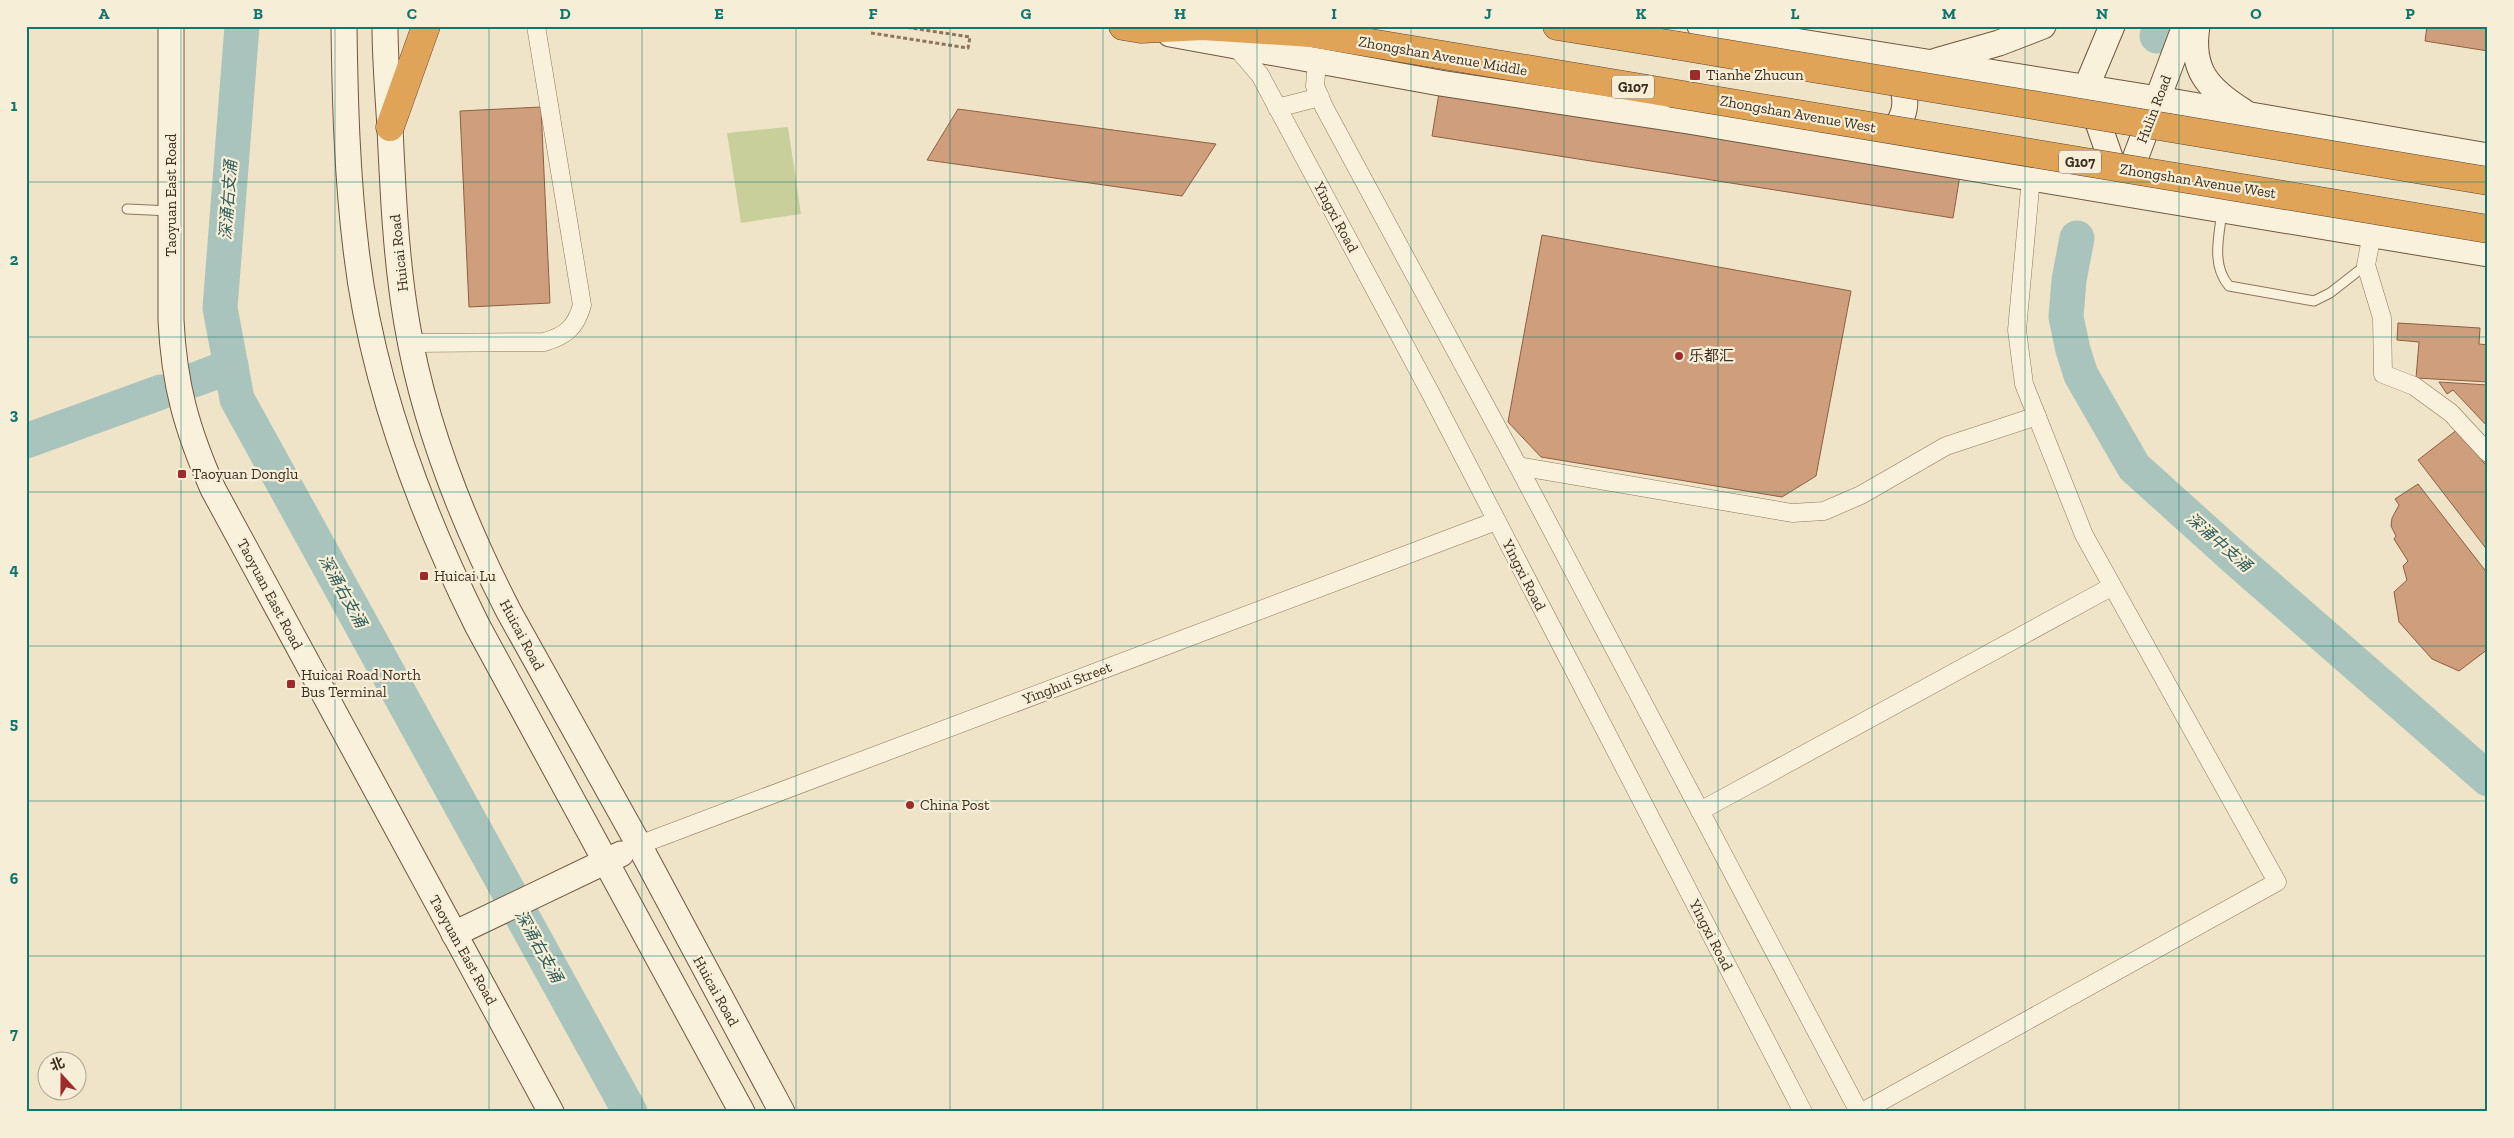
<svg xmlns="http://www.w3.org/2000/svg" width="2514" height="1138" viewBox="0 0 2514 1138" font-family="'Zilla Slab','Noto Sans SC',serif">
	<rect width="100%" height="100%" fill="#f0e4c8"/>
	<path fill="#c9cf9b" d="M788,127L801,214L741,223L727,133Z"/>
	<g fill="none" stroke-linecap="round" stroke-linejoin="round">
		<g stroke="#a9c4bc" stroke-width="35">
			<path d="M242,26L220,308L237,399L630,1112"/>
			<path d="M2157,36L2160,26"/>
			<path d="M2077,238L2069,280L2066,317L2073,350L2081,375L2134,467L2236,559L2488,779"/>
			<path d="M194,380L231,366"/>
			<path d="M26,441L161,392"/>
		</g>
	</g>
	<g fill="#cf9f7d" stroke="#8d5f41">
		<path d="M2427,26H2488V51L2425,41Z"/>
		<path d="M1440,87L1961,169L1953,218L1432,136Z"/>
		<path d="M541,107L550,303L469,307L460,111Z"/>
		<path d="M958,109L1216,144L1182,196L927,160Z"/>
		<path d="M1542,235L1851,291L1816,476L1782,497L1541,457L1508,422Z"/>
		<path d="M2398,323L2480,328L2479,344L2488,345V382L2416,378L2419,342L2397,340Z"/>
		<path d="M2439,382L2488,385V427L2453,390L2447,394Z"/>
		<path d="M2458,429L2488,468V551L2418,460Z"/>
		<path d="M2418,484L2488,574V649L2459,671L2432,659L2399,622L2394,592L2407,580L2403,566L2408,561L2394,539L2396,536L2391,526L2392,518L2399,505L2395,499Z"/>
	</g>
	<g fill="none" stroke-linecap="round" stroke-linejoin="round">
		<g stroke="#8d765c" stroke-width="11">
			<g id="lane">
				<path d="M127,209L171,211"/>
				<path d="M2222,212C2219,236 2211,265 2229,286L2314,301L2330,293L2366,265"/>
			</g>
		</g>
		<g stroke="#8d765c" stroke-width="19">
			<g id="street">
				<path d="M1235,46L1260,75L1431,394L1803,1112"/>
				<path d="M1317,62L1315,86L1324,107L1518,466L1859,1112"/>
				<path d="M1277,108L1320,97"/>
				<path d="M2372,234L2366,265L2382,318L2383,374L2414,386L2451,413L2488,453"/>
				<path d="M411,343L544,342C566,336 576,327 582,305L536,26"/>
				<path d="M1518,466L1792,513L1824,511L1861,495L1946,446L2037,416"/>
				<path d="M1700,811L2111,587"/>
				<path d="M639,845L1496,521"/>
				<path d="M1862,1112L2277,882L2084,535L2024,384L2017,330L2031,178"/>
			</g>
		</g>
		<g stroke="#6f573f" stroke-width="27">
			<g id="secondary">
				<path d="M171,26V320C174,385 187,430 213,489L551,1112"/>
				<path d="M344,26C345,100 347,176 356,249C371,381 419,508 477,625L742,1112"/>
				<path d="M385,26C385,60 388,94 390,128C393,194 396,260 407,324C424,425 462,521 509,612L639,845L782,1112"/>
				<path d="M1700,26L2158,99L2488,156"/>
				<path d="M2112,26L2086,88L2119,183"/>
				<path d="M2197,26C2190,70 2208,89 2243,111"/>
				<path d="M1170,34L1440,83L1688,121L2488,254"/>
				<path d="M1936,61L1999,43L2043,26"/>
				<path d="M1877,140C1909,125 1913,95 1891,69"/>
				<path d="M2124,188L2185,26"/>
				<path d="M454,934L621,854"/>
			</g>
		</g>
		<g stroke="#5b4430" stroke-width="29">
			<g id="highway">
				<path d="M1123,26L1141,29L1203,26L1311,33L1671,93"/>
				<path d="M1557,26L1674,45"/>
				<path d="M390,127L426,26"/>
			</g>
		</g>
		<path stroke="#8d765c" stroke-width="3" stroke-dasharray="4 2.5" stroke-linecap="butt" d="M871,33L968,48L970,37L898,26"/>
		<use href="#lane" stroke="#faf1dc" stroke-width="9"/>
		<use href="#street" stroke="#faf1dc" stroke-width="18"/>
		<use href="#secondary" stroke="#faf1dc" stroke-width="25"/>
		<use href="#highway" stroke="#e0a458" stroke-width="28"/>
		<g stroke="#5b4430" stroke-width="29" stroke-linecap="butt">
			<g id="highway-bridge">
				<path d="M1674,45L2488,181"/>
				<path d="M1671,93L2488,229"/>
			</g>
		</g>
		<use href="#highway-bridge" stroke="#e0a458" stroke-width="28"/>
	</g>
	<path fill="none" stroke="#0f766e" stroke-width="1" stroke-opacity="0.55" d="M181,26V1112M335,26V1112M489,26V1112M642,26V1112M796,26V1112M950,26V1112M1103,26V1112M1257,26V1112M1411,26V1112M1564,26V1112M1718,26V1112M1872,26V1112M2025,26V1112M2179,26V1112M2333,26V1112M26,182H2488M26,337H2488M26,492H2488M26,646H2488M26,801H2488M26,956H2488"/>
	<g fill="#9e2a2b" stroke="#f7eed8" stroke-width="2">
		<rect x="1689" y="69" width="12" height="12" rx="2.5"/>
		<circle cx="1679" cy="356" r="5"/>
		<rect x="177" y="469" width="10" height="10" rx="2.5"/>
		<rect x="419" y="571" width="10" height="10" rx="2.5"/>
		<rect x="286" y="679" width="10" height="10" rx="2.5"/>
		<circle cx="910" cy="805" r="5"/>
	</g>
	<g text-anchor="middle" dominant-baseline="central" stroke-width="4.5" stroke-linejoin="round" paint-order="stroke">
		<g fill="#f7eed8" stroke="#756857" stroke-width="1">
			<rect x="1612" y="75.5" width="42" height="23" rx="4"/>
			<rect x="2059" y="150.5" width="42" height="23" rx="4"/>
		</g>
		<g font-size="14" font-weight="bold" fill="#3d2e20">
			<text x="1633" y="87">G107</text>
			<text x="2080" y="162">G107</text>
		</g>
		<g font-size="15" fill="#3d2e20" stroke="#f7eed8">
			<text transform="translate(1443 56) rotate(10)">Zhongshan Avenue Middle</text>
			<text transform="translate(2154 109) rotate(-69)">Hulin Road</text>
			<text transform="translate(1798 114) rotate(10)">Zhongshan Avenue West</text>
			<text transform="translate(2198 181) rotate(9)">Zhongshan Avenue West</text>
			<text transform="translate(171 195) rotate(-90)">Taoyuan East Road</text>
			<text transform="translate(1336 217) rotate(62)">Yingxi Road</text>
			<text transform="translate(399 253) rotate(-96)">Huicai Road</text>
			<text transform="translate(1524 575) rotate(63)">Yingxi Road</text>
			<text transform="translate(270 594) rotate(62)">Taoyuan East Road</text>
			<text transform="translate(522 635) rotate(62)">Huicai Road</text>
			<text transform="translate(1067 683) rotate(-21)">Yinghui Street</text>
			<text transform="translate(1711 935) rotate(63)">Yingxi Road</text>
			<text transform="translate(463 950) rotate(61)">Taoyuan East Road</text>
			<text transform="translate(716 991) rotate(61)">Huicai Road</text>
		</g>
		<g font-size="15" fill="#3d2e20" stroke="#f7eed8" text-anchor="start">
			<text x="1706" y="75">Tianhe Zhucun</text>
			<text x="1689" y="356">乐都汇</text>
			<text x="192" y="474">Taoyuan Donglu</text>
			<text x="434" y="576">Huicai Lu</text>
			<text x="301" y="675">Huicai Road North<tspan x="301" dy="17">Bus Terminal</tspan></text>
			<text x="920" y="805">China Post</text>
		</g>
		<g font-size="16" font-style="italic" fill="#2f5d5a" stroke="#f7eed8">
			<text transform="translate(228 200) rotate(-86)">深涌右支涌</text>
			<text transform="translate(2219 542) rotate(41)">深涌中支涌</text>
			<text transform="translate(343 591) rotate(61)">深涌右支涌</text>
			<text transform="translate(539 946) rotate(61)">深涌右支涌</text>
		</g>
	</g>
	<rect width="2514" height="1138" fill="none" stroke="#f7eed8" stroke-width="55"/>
	<g transform="translate(62 1076) rotate(339)"><circle r="24" fill="#f7eed8" stroke="#ada18e"/>
	<path d="M0-4L9 19L0 12L-9 19Z" fill="#9e2a2b"/>
	<text y="-8" font-size="14" font-weight="bold" text-anchor="middle" fill="#3d2e20">北</text>
	</g>
	<rect x="28" y="28" width="2458" height="1082" fill="none" stroke="#0f766e" stroke-width="2"/>
	<g font-size="16" text-anchor="middle" font-weight="bold" fill="#0f766e">
		<text x="104" y="19">A</text>
		<text x="258" y="19">B</text>
		<text x="412" y="19">C</text>
		<text x="565" y="19">D</text>
		<text x="719" y="19">E</text>
		<text x="873" y="19">F</text>
		<text x="1026" y="19">G</text>
		<text x="1180" y="19">H</text>
		<text x="1334" y="19">I</text>
		<text x="1488" y="19">J</text>
		<text x="1641" y="19">K</text>
		<text x="1795" y="19">L</text>
		<text x="1949" y="19">M</text>
		<text x="2102" y="19">N</text>
		<text x="2256" y="19">O</text>
		<text x="2410" y="19">P</text>
		<text x="14" y="111">1</text>
		<text x="14" y="265">2</text>
		<text x="14" y="420">3</text>
		<text x="14" y="575">4</text>
		<text x="14" y="729">5</text>
		<text x="14" y="884">6</text>
		<text x="14" y="1039">7</text>
	</g>
</svg>
